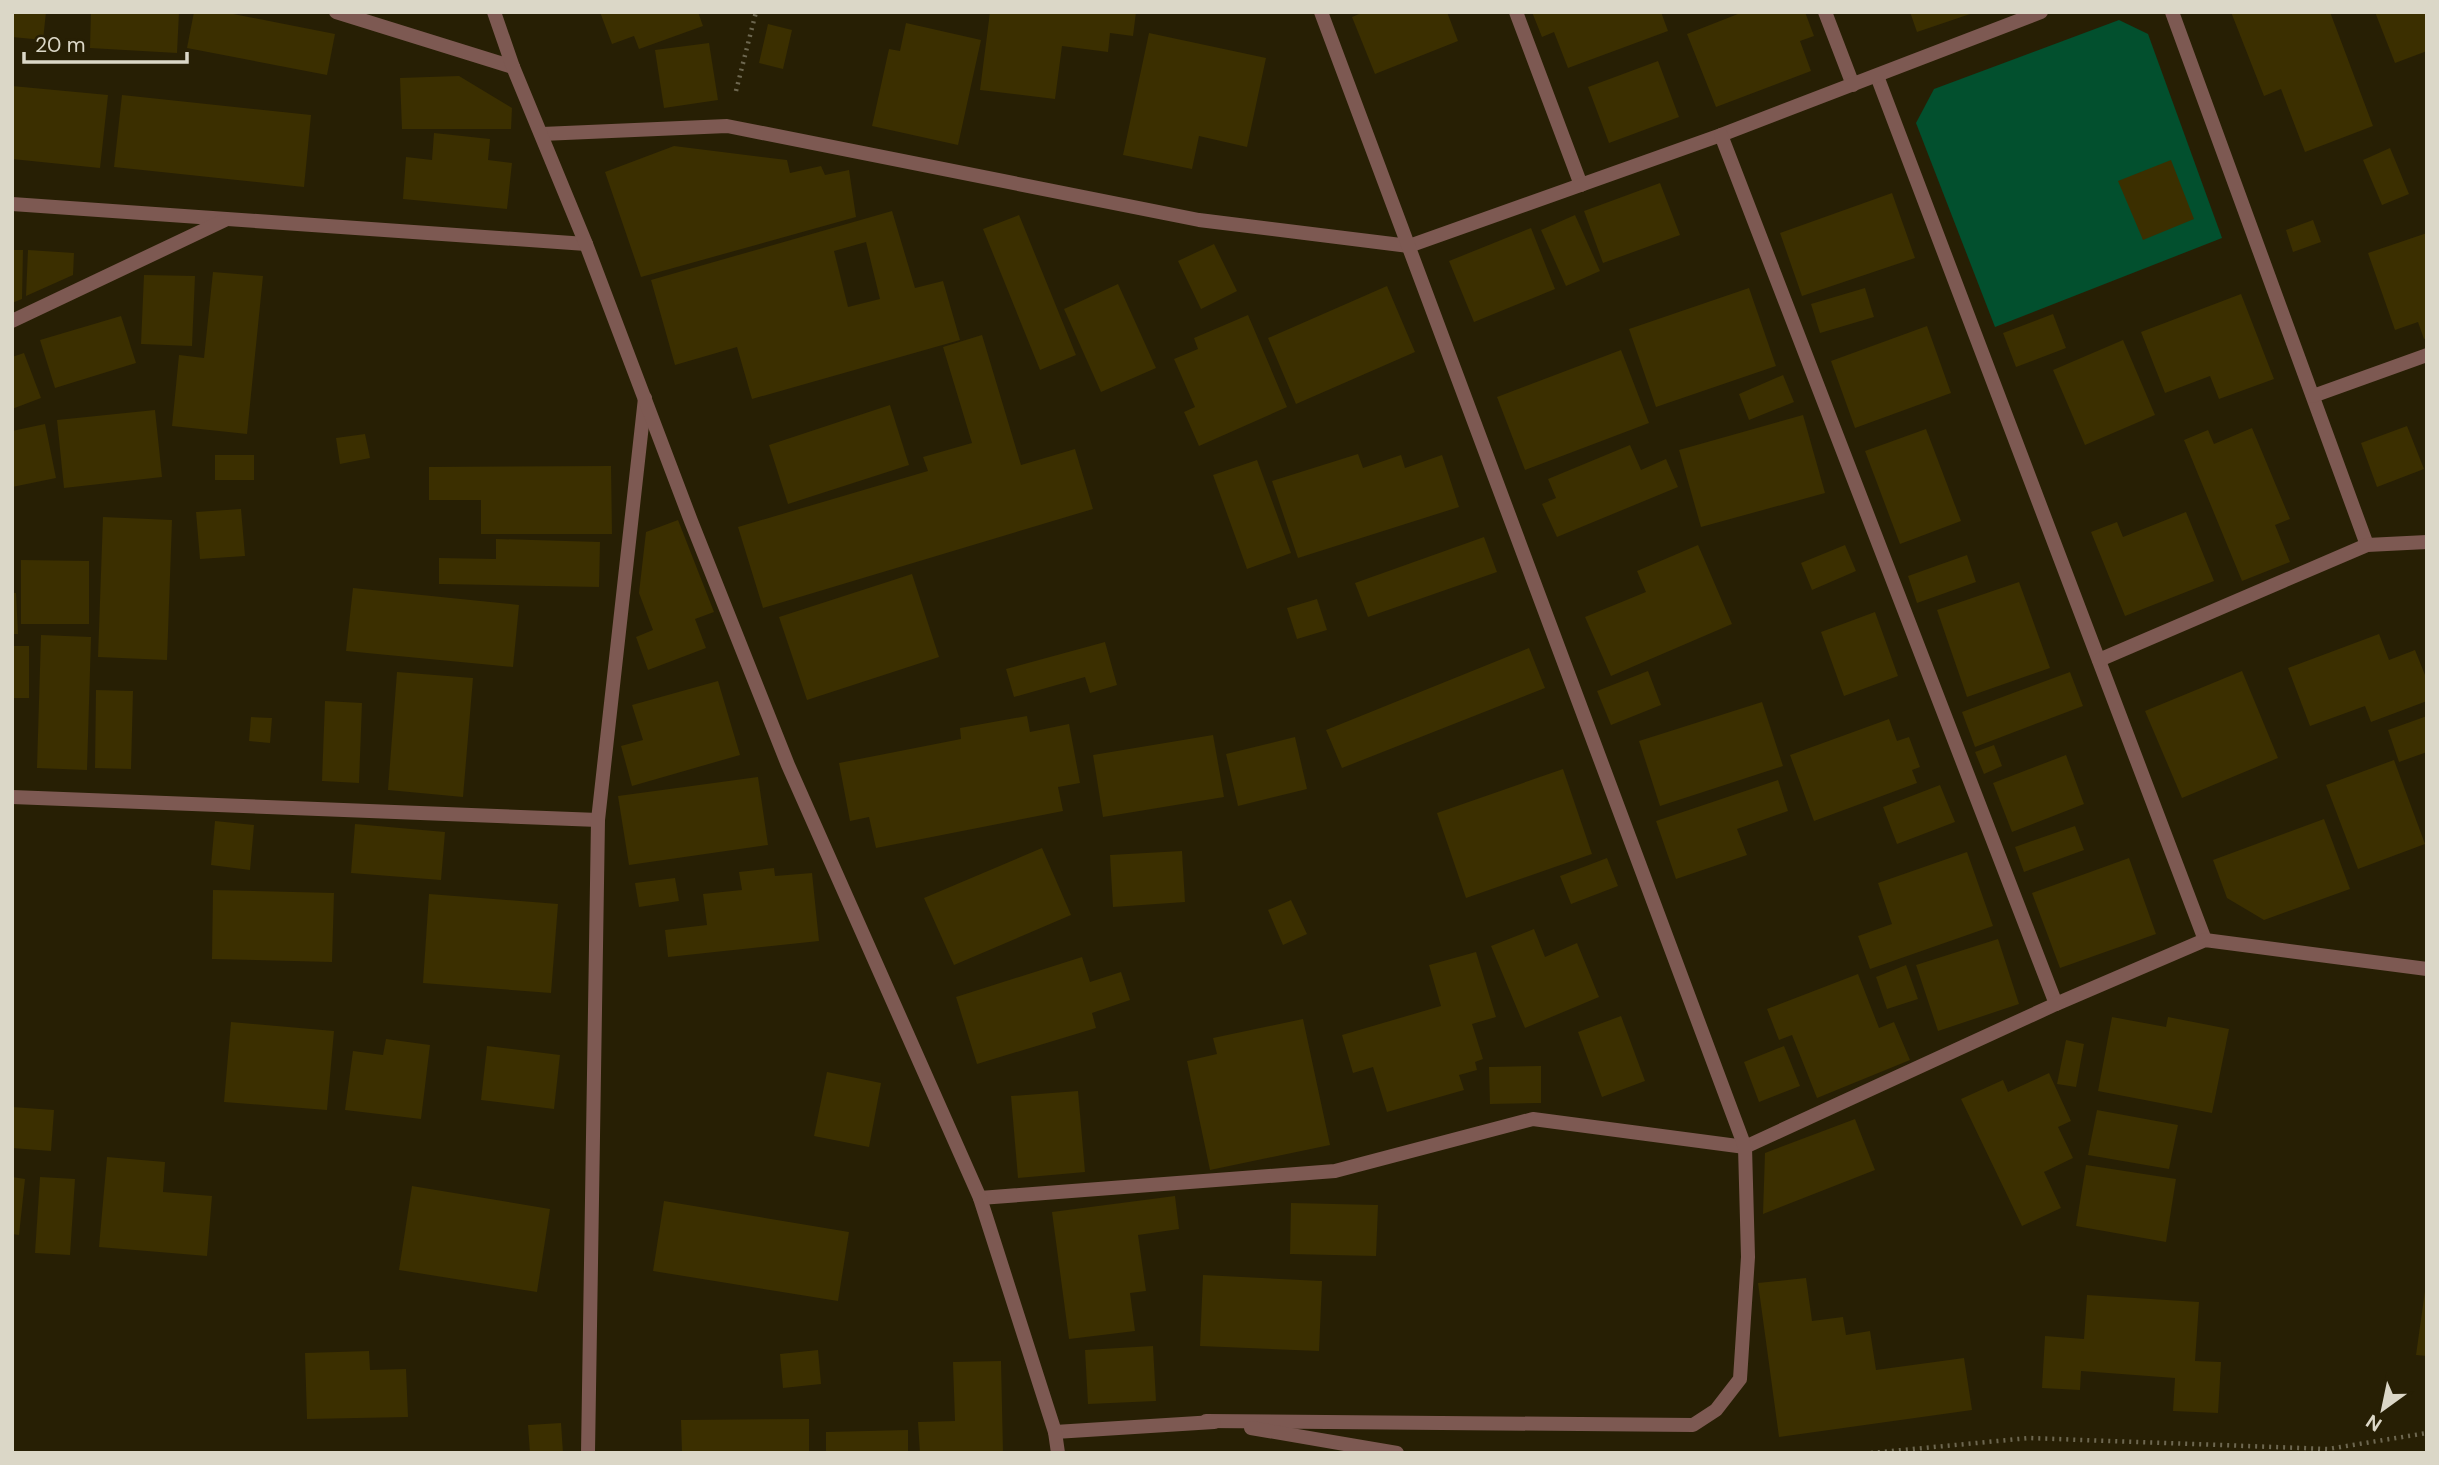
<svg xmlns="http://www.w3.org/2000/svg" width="2439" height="1465" viewBox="0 0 2439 1465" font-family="'DM Sans',sans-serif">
	<rect width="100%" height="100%" fill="#271f04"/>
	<path fill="#02502e" d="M2119,20L2148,34L2222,238L1995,327L1916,123L1934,89Z"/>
	<g fill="#3b2f00" fill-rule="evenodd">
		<path d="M12,12H46L43,40L12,37Z"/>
		<path d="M91,12H179L177,53L90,48Z"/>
		<path d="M194,12H223L335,34L327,75L187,48Z"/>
		<path d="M600,12H698L703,26L639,49L634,36L612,44Z"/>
		<path d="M990,12H1136L1133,36L1110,33L1108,52L1062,46L1055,99L980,90Z"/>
		<path d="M1364,12H1447L1458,41L1375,74L1352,17Z"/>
		<path d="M1532,12H1661L1668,31L1568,68L1554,32L1542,37Z"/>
		<path d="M1743,12H1805L1814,36L1800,41L1811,71L1716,107L1687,34Z"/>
		<path d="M1910,12H1973V13L1917,32Z"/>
		<path d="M2231,12H2330L2373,126L2305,152L2281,89L2264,96Z"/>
		<path d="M2375,12H2427V51L2395,63Z"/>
		<path d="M906,23L981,40L958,145L872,126L889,49L900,51Z"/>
		<path d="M768,24L792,30L783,69L759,63Z"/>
		<path d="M1149,33L1266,58L1247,147L1199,136L1192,169L1123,155Z"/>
		<path d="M709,43L718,100L664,108L655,50Z"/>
		<path d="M1658,61L1679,117L1609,143L1588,87Z"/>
		<path d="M459,76L512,108L511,129H402L400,78Z"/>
		<path d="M12,86L108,95L100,168L12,159Z"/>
		<path d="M122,95L311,115L304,187L114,167Z"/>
		<path d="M434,133L490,139L488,160L512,163L507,209L403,199L406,157L432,160Z"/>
		<path d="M674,146L787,160L790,173L821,166L825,175L849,170L856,217L641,277L605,172Z"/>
		<path d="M2390,148L2409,194L2382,205L2363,160Z"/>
		<path d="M2171,160L2194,219L2143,240L2118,181Z"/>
		<path d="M1660,183L1680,235L1603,263L1584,211Z"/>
		<path d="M1892,193L1915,258L1802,296L1780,233Z"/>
		<path d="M892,211L915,288L943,281L960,340L752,399L737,347L675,365L651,280ZM866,242L880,299L848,307L834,251Z"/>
		<path d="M1019,215L1076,355L1040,370L983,229Z"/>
		<path d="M1575,215L1600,271L1566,286L1541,230Z"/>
		<path d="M2313,220L2321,242L2293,252L2286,230Z"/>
		<path d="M1531,228L1555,289L1474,322L1449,261Z"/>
		<path d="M2427,233V338L2424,339L2418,322L2395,330L2368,253Z"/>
		<path d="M1214,244L1237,291L1201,309L1178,261Z"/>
		<path d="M12,250H23L22,299L12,303Z"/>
		<path d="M28,250L74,253L73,275L26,296Z"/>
		<path d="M213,272L263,276L247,434L172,426L179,355L204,358Z"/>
		<path d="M144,275L195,276L192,346L141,344Z"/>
		<path d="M1118,284L1156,368L1101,392L1064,309Z"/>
		<path d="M1387,286L1415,352L1296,404L1268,338Z"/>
		<path d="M1749,288L1776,366L1656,407L1629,329Z"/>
		<path d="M1865,288L1874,317L1820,333L1811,304Z"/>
		<path d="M2241,294L2274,379L2219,399L2210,376L2165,393L2141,332Z"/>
		<path d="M2053,314L2066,348L2016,367L2003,333Z"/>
		<path d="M1248,315L1287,407L1199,446L1184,412L1195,407L1174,359L1198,349L1194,338Z"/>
		<path d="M121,316L136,363L55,388L40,340Z"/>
		<path d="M1927,326L1951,393L1855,428L1831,361Z"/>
		<path d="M982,335L1021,465L1075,449L1093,509L763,608L738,527L928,471L923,457L972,443L943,347Z"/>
		<path d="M2123,340L2155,415L2085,445L2053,370Z"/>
		<path d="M1621,350L1649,423L1525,470L1497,397Z"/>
		<path d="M24,353L41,398L12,409V357Z"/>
		<path d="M1783,375L1794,402L1749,420L1739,394Z"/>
		<path d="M890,405L909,465L788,504L769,445Z"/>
		<path d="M155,410L162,477L64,488L57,420Z"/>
		<path d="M1803,415L1825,493L1701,527L1679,450Z"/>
		<path d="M45,424L56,478L12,487V431Z"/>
		<path d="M2407,426L2424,469L2377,487L2361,443Z"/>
		<path d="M2252,428L2290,519L2275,525L2290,562L2242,581L2184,440L2208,430L2214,444Z"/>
		<path d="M1926,429L1961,521L1900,544L1865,451Z"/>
		<path d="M365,434L370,458L340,464L336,438Z"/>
		<path d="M1630,445L1641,470L1666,459L1678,487L1557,537L1542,504L1556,498L1548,479Z"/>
		<path d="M1358,454L1363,468L1401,455L1405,468L1442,455L1459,507L1298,558L1272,481Z"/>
		<rect x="215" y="455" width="39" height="25"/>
		<path d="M1257,460L1291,553L1247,569L1213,475Z"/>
		<path d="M611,466L612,534H481V500H429V467Z"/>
		<path d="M241,509L245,556L200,559L196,512Z"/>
		<path d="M2186,512L2214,581L2125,616L2091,532L2117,522L2123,537Z"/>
		<path d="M103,517L172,520L167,660L98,657Z"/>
		<path d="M678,520L714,612L695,619L706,648L648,670L636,637L653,630L639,593L646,532Z"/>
		<path d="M1484,537L1497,572L1368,617L1355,583Z"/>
		<path d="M496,539L600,542L599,587L439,584V558L496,559Z"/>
		<path d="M1698,545L1732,624L1611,676L1585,617L1646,592L1637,571Z"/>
		<path d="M1845,545L1856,571L1812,590L1801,563Z"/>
		<path d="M1967,555L1976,582L1917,603L1908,576Z"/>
		<path d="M21,560L89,561V624H21Z"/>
		<path d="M912,574L939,657L807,700L779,617Z"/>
		<path d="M2019,582L2050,668L1967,697L1937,610Z"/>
		<path d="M353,588L519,605L513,667L346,651Z"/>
		<path d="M12,593H16L18,634H12Z"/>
		<path d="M1317,599L1327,630L1297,639L1287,608Z"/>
		<path d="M1875,612L1898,676L1844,696L1821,632Z"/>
		<path d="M2379,634L2389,660L2415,650L2427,680V701L2371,722L2365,706L2310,726L2288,668Z"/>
		<path d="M41,635L91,637L87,770L37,768Z"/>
		<path d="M1105,642L1117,685L1090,693L1085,677L1014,697L1006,669Z"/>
		<rect x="12" y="646" width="17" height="52"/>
		<path d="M1529,648L1545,688L1342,768L1326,730Z"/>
		<path d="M1648,671L1661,705L1611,725L1597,691Z"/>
		<path d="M2242,671L2278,758L2182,798L2145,711Z"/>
		<path d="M397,672L473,678L463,797L388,790Z"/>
		<path d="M2070,672L2083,706L1975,747L1962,712Z"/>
		<path d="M718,681L740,755L632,786L621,746L643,740L632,705Z"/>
		<path d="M96,690L133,691L131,769L95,768Z"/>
		<path d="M325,701L362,703L359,783L322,781Z"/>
		<path d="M1762,702L1783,766L1660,806L1639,741Z"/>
		<path d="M1027,716L1030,732L1069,724L1080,783L1058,787L1063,811L876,848L869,817L850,821L839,763L961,739L960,728Z"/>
		<path d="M2427,716V752L2399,762L2388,730Z"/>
		<path d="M251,717L272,718L270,743L249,741Z"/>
		<path d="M1889,719L1897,741L1909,737L1920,767L1912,770L1917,783L1814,821L1790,755Z"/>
		<path d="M1213,735L1224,797L1103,817L1093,755Z"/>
		<path d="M1295,737L1307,789L1238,806L1226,754Z"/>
		<path d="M1994,745L2002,766L1984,774L1975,752Z"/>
		<path d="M2066,755L2084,804L2012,832L1993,783Z"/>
		<path d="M2394,760L2425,844L2358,869L2326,785Z"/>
		<path d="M1563,769L1592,854L1466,898L1437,813Z"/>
		<path d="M758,777L768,845L629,865L618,796Z"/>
		<path d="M1778,780L1788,811L1737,829L1747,855L1676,879L1656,821Z"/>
		<path d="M1940,785L1955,822L1897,844L1883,807Z"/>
		<path d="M2324,819L2350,889L2264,920L2227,898L2213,860Z"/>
		<path d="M215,821L254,825L250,870L211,865Z"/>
		<path d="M355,824L445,832L441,880L351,873Z"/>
		<path d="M2075,826L2084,850L2024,872L2015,847Z"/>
		<path d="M1042,848L1071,915L954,965L924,898Z"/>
		<path d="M1182,851L1185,902L1113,907L1110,855Z"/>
		<path d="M1967,852L1993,926L1870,969L1858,936L1892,924L1878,883Z"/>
		<path d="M1607,858L1618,886L1571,904L1560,876Z"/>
		<path d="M2129,858L2156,934L2060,968L2032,893Z"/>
		<path d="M774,868L775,876L812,873L819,941L668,957L665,930L707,925L703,894L742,890L739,872Z"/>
		<path d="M675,878L679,901L639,907L635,883Z"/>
		<path d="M213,890L334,893L332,962L212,959Z"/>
		<path d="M429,894L558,904L551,993L423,983Z"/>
		<path d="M1291,900L1307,934L1283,945L1268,910Z"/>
		<path d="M1534,929L1545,957L1577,943L1599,997L1525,1028L1491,946Z"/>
		<path d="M1998,939L2019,1004L1938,1031L1916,965Z"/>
		<path d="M1476,952L1496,1017L1472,1024L1483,1059L1475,1062L1477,1070L1459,1075L1464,1090L1387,1112L1373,1067L1353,1073L1342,1035L1441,1006L1429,965Z"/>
		<path d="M1082,957L1090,982L1121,972L1130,1000L1092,1013L1096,1028L977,1064L956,997Z"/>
		<path d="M1906,965L1918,999L1887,1009L1876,977Z"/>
		<path d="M1858,974L1879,1028L1894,1022L1910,1060L1817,1098L1792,1035L1779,1040L1767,1009Z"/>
		<path d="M1621,1016L1645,1081L1602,1097L1578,1032Z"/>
		<path d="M2112,1017L2166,1027L2168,1017L2229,1029L2212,1113L2098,1091Z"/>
		<path d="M1303,1019L1330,1145L1210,1170L1187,1061L1217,1054L1213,1038Z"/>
		<path d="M231,1022L334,1031L327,1110L224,1102Z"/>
		<path d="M386,1039L430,1045L421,1119L345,1110L353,1051L383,1055Z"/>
		<path d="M2066,1040L2084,1044L2076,1087L2057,1084Z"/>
		<path d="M487,1046L560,1055L554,1109L481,1100Z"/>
		<path d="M1784,1046L1800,1086L1759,1102L1744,1062Z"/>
		<path d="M1541,1066V1103L1490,1104L1489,1067Z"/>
		<path d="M827,1072L881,1083L869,1147L814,1136Z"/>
		<path d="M2049,1073L2071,1121L2058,1127L2073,1158L2044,1172L2061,1208L2022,1226L1961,1099L2003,1080L2008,1092Z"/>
		<path d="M1078,1091L1085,1172L1018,1178L1011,1096Z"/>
		<path d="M12,1107L54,1110L51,1151L12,1148Z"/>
		<path d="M2097,1110L2178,1125L2169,1169L2088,1155Z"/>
		<path d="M1855,1119L1875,1170L1763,1214L1765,1153Z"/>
		<path d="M107,1157L165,1162L163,1192L212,1196L207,1256L99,1247Z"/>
		<path d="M2086,1165L2176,1179L2166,1242L2076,1226Z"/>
		<path d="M12,1177L25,1179L19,1235L12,1234Z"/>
		<path d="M40,1177L75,1179L70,1255L35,1253Z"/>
		<path d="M412,1186L550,1209L537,1292L399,1270Z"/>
		<path d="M1175,1196L1179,1229L1138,1235L1146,1291L1130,1293L1135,1331L1069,1339L1052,1212Z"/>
		<path d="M664,1201L849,1232L838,1301L653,1271Z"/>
		<path d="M1291,1203L1378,1205L1376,1256L1290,1254Z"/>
		<path d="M1203,1275L1322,1281L1319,1351L1200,1346Z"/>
		<path d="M1806,1278L1812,1321L1843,1317L1846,1335L1870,1331L1876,1370L1964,1358L1972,1410L1779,1437L1758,1283Z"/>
		<path d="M2425,1291H2427V1356L2416,1355Z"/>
		<path d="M2087,1295L2199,1302L2195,1361L2221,1362L2218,1413L2173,1411L2175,1378L2081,1371L2080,1390L2042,1388L2045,1336L2084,1339Z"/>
		<path d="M1153,1346L1156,1401L1088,1404L1085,1350Z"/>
		<path d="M818,1350L821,1384L783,1388L780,1354Z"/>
		<path d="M369,1351L370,1370L406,1369L408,1417L307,1419L305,1353Z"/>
		<path d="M1001,1361L1003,1453H920L918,1422L955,1421L953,1362Z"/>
		<path d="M809,1419V1453H682L681,1420Z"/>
		<path d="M561,1423L563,1453H530L528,1425Z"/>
		<path d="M908,1430V1453H826V1432Z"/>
	</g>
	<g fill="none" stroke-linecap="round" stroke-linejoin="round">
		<g stroke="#6d6750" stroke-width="4.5" stroke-dasharray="2 5" stroke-linecap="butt">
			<path d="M736,91L756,12"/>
			<path d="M1871,1453L2029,1438L2328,1449L2427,1433"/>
		</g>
		<g stroke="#7d5952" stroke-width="14">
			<path d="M336,12L513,67"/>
			<path d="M1516,12L1581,185"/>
			<path d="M1825,12L1853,85"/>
			<path d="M2172,12L2367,545"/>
			<path d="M1877,76L2205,940"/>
			<path d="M542,134L727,126L1199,220L1409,246L1721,135L2041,12"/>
			<path d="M1721,135L2056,1004"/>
			<path d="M12,204L586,244"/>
			<path d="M12,321L225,220"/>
			<path d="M2313,396L2427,355"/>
			<path d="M2099,660L2367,545L2427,542"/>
			<path d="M12,797L598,820"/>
			<path d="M980,1198L1335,1171L1533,1119L1745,1147L2056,1004L2205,940L2427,969"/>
			<path d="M1206,1421L1693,1425L1716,1410L1740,1379L1748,1257L1745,1147L1321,12"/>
			<path d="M1251,1428L1397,1453"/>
			<path d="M1055,1432L1214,1422"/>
			<path d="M588,1453L598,820L645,398"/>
		</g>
		<path stroke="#7d5952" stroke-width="14" d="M494,12L513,67L586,244L691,521L788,765L980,1198L1055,1432L1058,1453"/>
	</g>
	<rect width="2439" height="1465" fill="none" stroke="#dbd7c7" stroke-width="28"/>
	<g transform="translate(2383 1409) rotate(213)" stroke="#271f04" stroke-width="5" paint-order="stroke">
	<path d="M0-5L12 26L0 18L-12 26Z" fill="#dbd7c7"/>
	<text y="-10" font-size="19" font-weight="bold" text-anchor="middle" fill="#dbd7c7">N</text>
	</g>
	<path d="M24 52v10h163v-10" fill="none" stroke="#dbd7c7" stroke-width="3.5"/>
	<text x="35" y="52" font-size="21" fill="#dbd7c7" stroke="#271f04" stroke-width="5" paint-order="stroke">20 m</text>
</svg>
